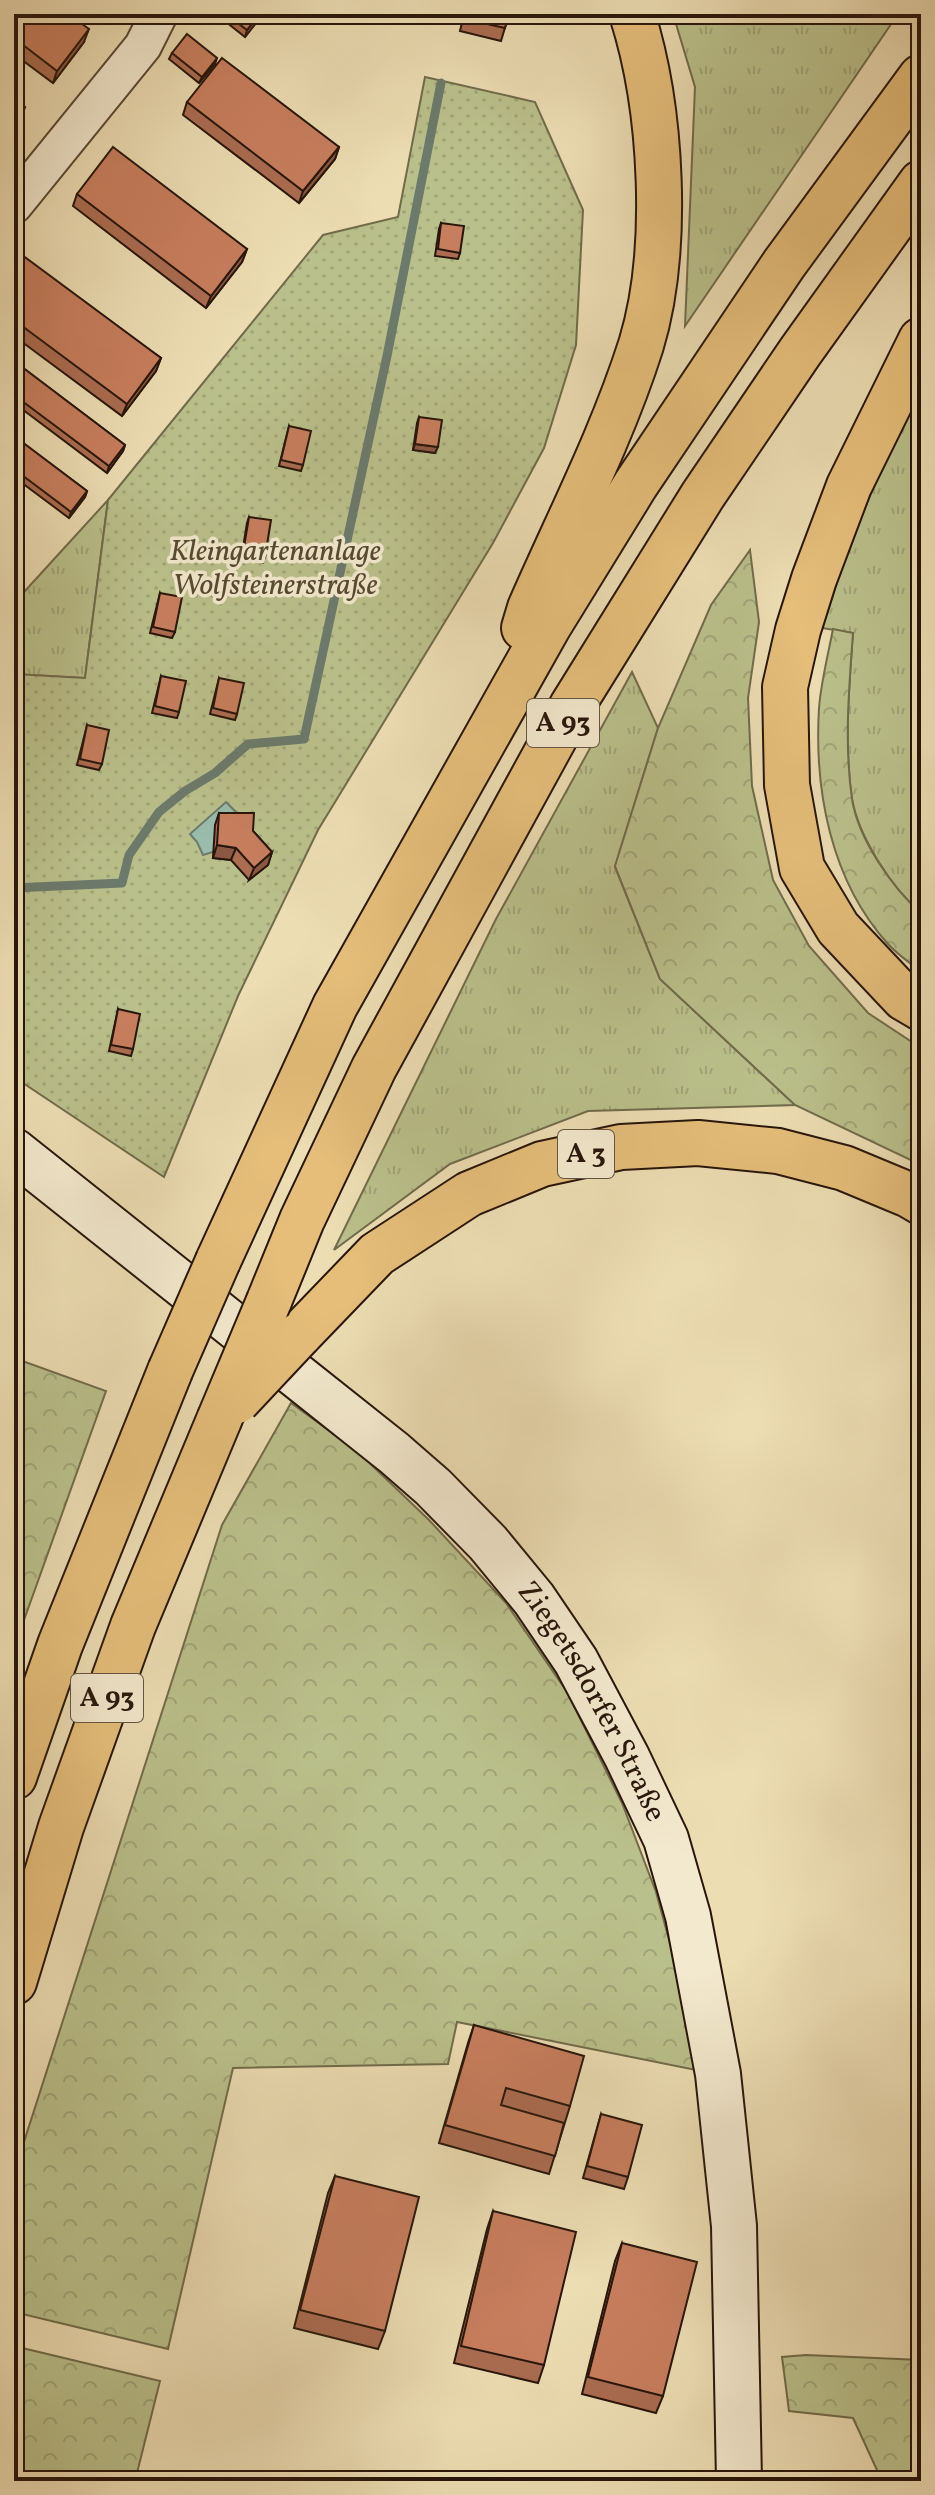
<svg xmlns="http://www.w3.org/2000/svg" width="935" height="2495" viewBox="0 0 935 2495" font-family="Vollkorn,serif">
	<defs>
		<pattern id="grass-tufts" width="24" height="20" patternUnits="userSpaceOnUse" patternTransform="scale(2)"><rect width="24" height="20" fill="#bac08b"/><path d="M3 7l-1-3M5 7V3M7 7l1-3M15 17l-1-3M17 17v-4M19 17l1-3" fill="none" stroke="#a0a477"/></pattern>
		<pattern id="forest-crowns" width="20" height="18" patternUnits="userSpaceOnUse" patternTransform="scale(2)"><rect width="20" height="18" fill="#bac08b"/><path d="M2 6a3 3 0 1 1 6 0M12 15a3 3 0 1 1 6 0" fill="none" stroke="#a0a477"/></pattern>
		<pattern id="garden-dots" width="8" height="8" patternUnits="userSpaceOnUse" patternTransform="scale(2)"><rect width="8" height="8" fill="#bac08b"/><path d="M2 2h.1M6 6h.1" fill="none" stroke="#a0a477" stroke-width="1.8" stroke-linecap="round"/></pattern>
	</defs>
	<rect width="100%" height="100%" fill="#edddb3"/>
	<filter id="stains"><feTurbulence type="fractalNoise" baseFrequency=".0025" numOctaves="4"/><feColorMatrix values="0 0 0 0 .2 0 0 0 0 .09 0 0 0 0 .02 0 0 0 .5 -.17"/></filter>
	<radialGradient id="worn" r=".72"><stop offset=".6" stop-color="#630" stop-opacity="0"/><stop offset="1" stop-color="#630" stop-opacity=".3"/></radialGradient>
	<g fill="url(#grass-tufts)" stroke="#716b4b" stroke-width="2">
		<path d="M673,14H898L685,326L695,87Z"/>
		<path d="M921,390V913C892,888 859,838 852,799C844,744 849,689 853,633L822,628L850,543L889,451Z"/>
		<path d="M108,500L85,678L14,674V603Z"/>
		<path d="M632,672L658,728L615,867L660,979L795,1105L588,1111L450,1164L334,1250L496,919Z"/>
	</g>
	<g fill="url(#forest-crowns)" stroke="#716b4b" stroke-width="2">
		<path d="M750,550L759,622L748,698L752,786L773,880L809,946L868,1013L921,1048V1165L795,1105L660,979L615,866L658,728L711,605Z"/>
		<path d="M833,629L853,633C849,688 844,744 852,799C858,838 892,888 921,913V972C910,963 897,954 888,944C831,881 814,791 819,708C821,682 828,655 833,629Z"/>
		<path d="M14,1358L106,1391L14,1648Z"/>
		<path d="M291,1403L357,1451L429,1520L506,1603L567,1692L622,1803L656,1892L681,1984L696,2070L457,2022L448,2064L233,2068L168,2349L14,2312V2173L222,1525Z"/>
		<path d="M14,2346L160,2381L135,2481H14Z"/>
		<path d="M806,2355L921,2360V2481H882L853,2418L789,2411L782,2357Z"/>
	</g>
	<path fill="url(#garden-dots)" stroke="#716b4b" stroke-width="2" d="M425,77L535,102L583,210L576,345L544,448L493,543L318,830L238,996L164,1177L14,1077V674L85,678L108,500L323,235L398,217Z"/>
	<path fill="#99bcad" stroke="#6c7a6c" stroke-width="2" d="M226,802L242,818L213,852L203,855L197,842L190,834Z"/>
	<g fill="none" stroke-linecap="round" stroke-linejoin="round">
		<path stroke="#6c7a6c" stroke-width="9" d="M14,888L122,883L129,855L159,812L185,791L215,773L248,744L304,739L387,356L441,83"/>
		<g stroke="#594835" stroke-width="40">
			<path id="street" d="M14,205L143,46L159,14"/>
		</g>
		<g stroke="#28160b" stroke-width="48">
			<g id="secondary">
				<path id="s1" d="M14,1151L394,1453L433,1487L488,1543L534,1599L576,1661L627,1757L666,1839L688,1916L718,2074L734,2226L739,2481"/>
			</g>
		</g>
		<g stroke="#28160b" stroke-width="48">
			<g id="highway">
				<path d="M921,340L849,486L814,579L798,630L785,687L787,785L802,868L838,928L904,998L921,1008"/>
				<path d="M524,628L530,608C568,521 612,436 641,345C670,250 662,108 632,14"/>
				<path d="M218,1261L335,1006L548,627L636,484L784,264L921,77"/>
				<path d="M269,1301L302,1220L374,1068L572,706L703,495L800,352L921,183"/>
				<path d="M299,1335L377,1254L469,1194L542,1164L621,1147L698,1143L778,1151L844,1168L909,1195L921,1202"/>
				<path d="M14,1777L60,1645L170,1371"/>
				<path d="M14,1982L61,1827L133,1626L219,1420"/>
			</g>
		</g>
		<use href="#street" stroke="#f3e9ce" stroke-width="36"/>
		<use href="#secondary" stroke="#f3e9ce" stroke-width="44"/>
		<use href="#highway" stroke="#e6be7a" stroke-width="44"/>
		<g stroke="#28160b" stroke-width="48" stroke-linecap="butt">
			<g id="highway-bridge">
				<path d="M170,1371L218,1261"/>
				<path d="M237,1401L299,1335"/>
				<path d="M219,1420L269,1301"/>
			</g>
		</g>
		<use href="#highway-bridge" stroke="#e6be7a" stroke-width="44"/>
	</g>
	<g fill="#ab6c51" stroke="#28160b" stroke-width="2">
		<path d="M14,14L84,42L53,83L14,54Z"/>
		<path d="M216,14H262L245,37Z"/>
		<path d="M464,14H509L501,41L460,31Z"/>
		<path d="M172,53L215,64L199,83L169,59Z"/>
		<path d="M187,102L339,147L335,159L299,203L183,115Z"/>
		<path d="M77,194L247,249L242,262L206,308L73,206Z"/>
		<path d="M441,223L460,253L458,259L435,256L439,229Z"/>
		<path d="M14,257L161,358L156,371L122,416L14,336Z"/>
		<path d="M14,361L125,445L123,451L107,473L14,403Z"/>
		<path d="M419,417L435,453L413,450L417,423Z"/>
		<path d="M289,426L303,465L301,471L279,466Z"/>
		<path d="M14,436L87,491L85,497L69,518L14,477Z"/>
		<path d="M249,517L265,557L263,563L241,560L247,523Z"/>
		<path d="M160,593L175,632L172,638L150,633Z"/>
		<path d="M161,676L179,712L177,718L152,713Z"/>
		<path d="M219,678L237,714L235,720L210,714Z"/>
		<path d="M87,725L102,764L99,770L77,765Z"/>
		<path d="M219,813L253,831L272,852L268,865L249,880L231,860L213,858L215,825Z"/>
		<path d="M118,1009L133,1049L131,1056L109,1051Z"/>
		<path d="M474,2025L570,2106L549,2174L439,2143L468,2043Z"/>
		<path d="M601,2114L628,2177L624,2189L583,2178Z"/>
		<path d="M335,2176L385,2331L378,2349L294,2328L328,2193Z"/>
		<path d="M493,2211L544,2365L538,2383L454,2363L487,2229Z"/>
		<path d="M622,2243L663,2396L656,2413L582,2394L615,2261Z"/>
	</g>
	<g fill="#8b5842" stroke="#28160b" stroke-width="2">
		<path d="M260,14H262L261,17L245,37L247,30Z"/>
		<path d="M89,29L84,42L53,83L57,71Z"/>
		<path d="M217,58L215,64L199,83L202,77Z"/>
		<path d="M25,107L21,120L14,129V122Z"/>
		<path d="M339,147L335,159L299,203L303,191Z"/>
		<path d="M247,249L242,262L206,308L211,296Z"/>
		<path d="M161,358L156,371L122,416L127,404Z"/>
		<path d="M415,444L438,447L435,453L413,450Z"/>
		<path d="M125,445L123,451L107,473L109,466Z"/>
		<path d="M87,491L85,497L69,518L71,512Z"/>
		<path d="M217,845L236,848L231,860L213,858Z"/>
		<path d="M272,852L268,865L249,880L254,868Z"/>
	</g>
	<g fill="#c77e5e" stroke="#28160b" stroke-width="2">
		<path d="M14,14H68L89,29L57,71L14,38Z"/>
		<path d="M226,14H260L247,30Z"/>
		<path d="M466,14H509L505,28L465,19Z"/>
		<path d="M187,34L217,58L202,77L172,53Z"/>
		<path d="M222,58L339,147L303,191L187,102Z"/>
		<path d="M14,99L25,107L14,122Z"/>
		<path d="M113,147L247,249L211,296L77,194Z"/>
		<path d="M441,223L464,226L460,253L438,249Z"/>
		<path d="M18,252L161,358L127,404L14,320V257Z"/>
		<path d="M14,361L125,445L109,466L14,395Z"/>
		<path d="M419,417L442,420L438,447L415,444Z"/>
		<path d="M289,426L311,431L303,465L281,460Z"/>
		<path d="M14,436L87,491L71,512L14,469Z"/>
		<path d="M249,517L271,520L265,557L243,553Z"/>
		<path d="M160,593L182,597L175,632L153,627Z"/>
		<path d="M161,676L186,681L179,712L155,706Z"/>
		<path d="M219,678L244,683L237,714L213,708Z"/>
		<path d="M87,725L109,730L102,764L80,759Z"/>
		<path d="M219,813H254L253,831L272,852L254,868L236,848L217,845Z"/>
		<path d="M118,1009L140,1014L133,1049L111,1045Z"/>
		<path d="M474,2025L584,2056L570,2106L506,2088L501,2105L564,2123L555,2156L445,2125Z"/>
		<path d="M601,2114L642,2125L628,2177L587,2166Z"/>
		<path d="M335,2176L419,2197L385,2331L300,2310Z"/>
		<path d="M493,2211L576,2232L544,2365L461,2346Z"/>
		<path d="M622,2243L697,2262L663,2396L588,2377Z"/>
	</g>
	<g text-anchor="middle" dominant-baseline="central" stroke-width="7" stroke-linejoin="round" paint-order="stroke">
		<g fill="#f3e9ce" stroke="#655546" stroke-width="2">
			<rect x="527" y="699" width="72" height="48" rx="6"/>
			<rect x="558" y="1130" width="56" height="48" rx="6"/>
			<rect x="71" y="1674" width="72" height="48" rx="6"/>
		</g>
		<g font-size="28" font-weight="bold" fill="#28160b">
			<text x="563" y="723">A 93</text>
			<text x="586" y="1154">A 3</text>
			<text x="107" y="1698">A 93</text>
		</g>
		<g font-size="30" font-style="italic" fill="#544931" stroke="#f3e9ce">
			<text x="275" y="552">Kleingartenanlage<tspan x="275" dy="34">Wolfsteinerstraße</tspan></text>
		</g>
		<g font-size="30" fill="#28160b" stroke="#f3e9ce">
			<text stroke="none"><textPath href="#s1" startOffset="806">Ziegetsdorfer Straße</textPath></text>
		</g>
	</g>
	<rect width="935" height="2495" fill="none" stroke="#edddb3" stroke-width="48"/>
	<rect x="16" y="16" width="903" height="2463" fill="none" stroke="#28160b" stroke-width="4"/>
	<rect x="24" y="24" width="887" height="2447" fill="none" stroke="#28160b" stroke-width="2"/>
	<rect width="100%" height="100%" filter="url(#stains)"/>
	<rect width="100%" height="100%" fill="url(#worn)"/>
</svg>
